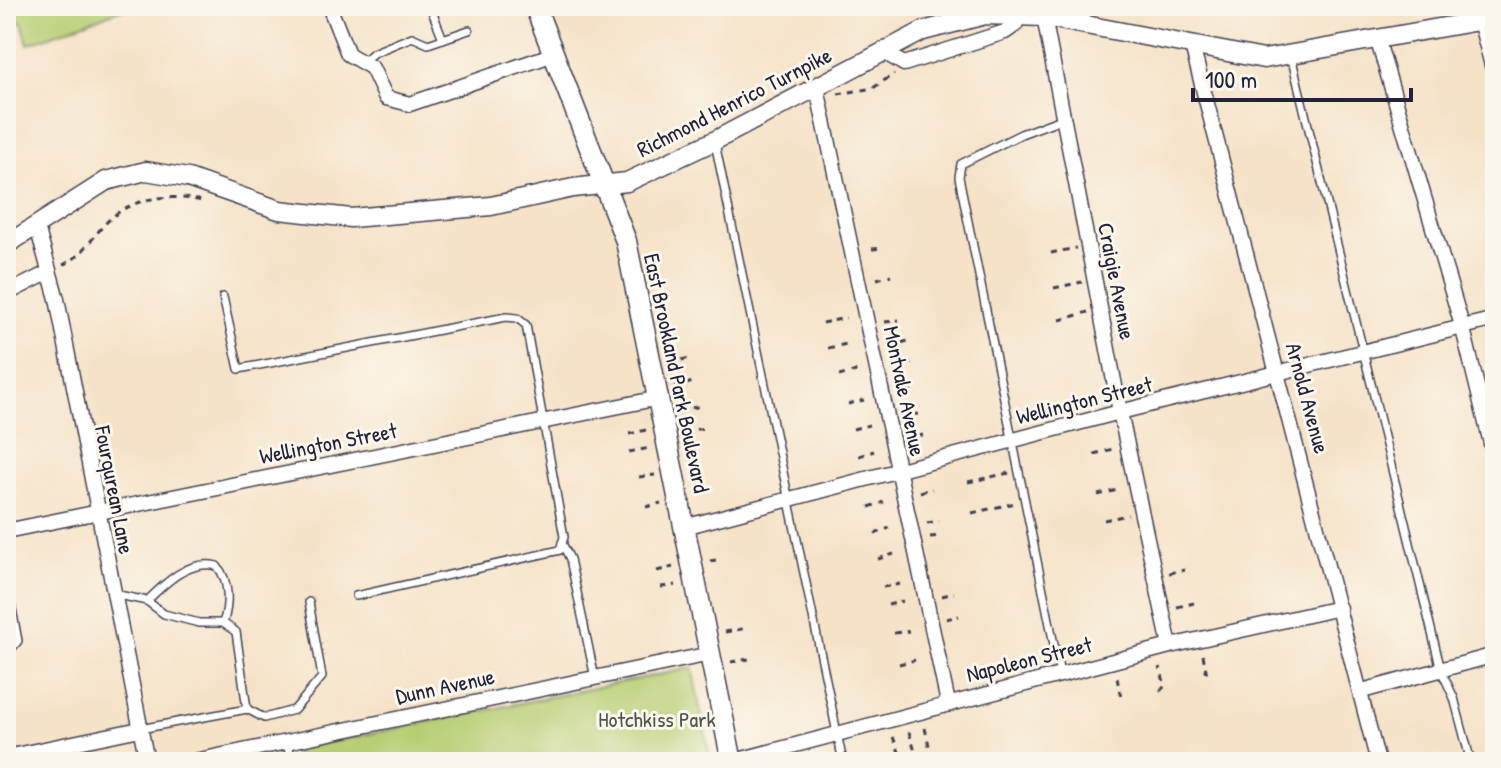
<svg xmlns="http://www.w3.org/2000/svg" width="1501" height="768" viewBox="0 0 1501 768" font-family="'Patrick Hand',sans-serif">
	<rect width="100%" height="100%" fill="#fbf7ec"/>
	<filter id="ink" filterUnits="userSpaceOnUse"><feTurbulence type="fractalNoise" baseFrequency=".0125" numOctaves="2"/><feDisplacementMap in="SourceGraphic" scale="16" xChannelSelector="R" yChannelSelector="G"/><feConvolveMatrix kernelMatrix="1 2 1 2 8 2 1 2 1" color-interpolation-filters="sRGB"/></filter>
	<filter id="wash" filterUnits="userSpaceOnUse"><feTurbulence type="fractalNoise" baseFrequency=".006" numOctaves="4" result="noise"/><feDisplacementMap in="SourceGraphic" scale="32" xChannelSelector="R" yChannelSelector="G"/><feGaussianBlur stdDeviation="1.8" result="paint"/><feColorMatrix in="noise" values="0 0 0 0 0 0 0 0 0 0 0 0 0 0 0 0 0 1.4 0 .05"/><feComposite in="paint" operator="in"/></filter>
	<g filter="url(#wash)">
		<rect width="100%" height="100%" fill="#f5e2c7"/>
		<g fill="#b7ce73" stroke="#6c7857" stroke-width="2">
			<path d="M6,6H128V7L28,44L22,22L6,25Z"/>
			<path d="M692,668L711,762H294L296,749Z"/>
		</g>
	</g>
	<g filter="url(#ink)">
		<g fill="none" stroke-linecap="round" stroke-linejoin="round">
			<g stroke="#423f50" stroke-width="10">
				<g id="service">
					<path d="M430,6L443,39"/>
					<path d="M1477,23L1495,90"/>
					<path d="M1291,56L1441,670L1454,698L1471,762"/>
					<path d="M364,61L373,53L412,37L428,44L469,30"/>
					<path d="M715,143L843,762"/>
					<path d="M223,297L239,369L506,317L517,318L526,325L564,537L560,550L356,596"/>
					<path d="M562,543L570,559L595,678"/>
					<path d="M6,577L18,641L6,655"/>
					<path d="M114,594L147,601L164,614L199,623H223L236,632L247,709L140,729"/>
					<path d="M147,601C165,583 189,559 217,566C230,581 229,606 223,623"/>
					<path d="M1060,674L959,177L961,164L1021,134L1064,118"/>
					<path d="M247,709L264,718L294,710L322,677L309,602"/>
					<path d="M287,742L291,762"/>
				</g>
			</g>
			<g stroke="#423f50" stroke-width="17">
				<g id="minor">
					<path d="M329,6L348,54L372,68L386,98L410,104L554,54"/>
					<path d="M1044,17L1120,412L1170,646"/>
					<path d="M1377,38L1463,329L1495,460"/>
					<path d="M1192,46L1378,762"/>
					<path d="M882,51L904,64L1005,32L1015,25L1020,14"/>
					<path d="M817,88L948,703"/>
					<path d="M37,227L57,299L147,762"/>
					<path d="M6,294L49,272"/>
					<path d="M684,527L1120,412L1495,319"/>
					<path d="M6,531L659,398"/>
					<path d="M1362,691L1495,655"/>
					<path d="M6,757L140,729"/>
					<path d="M190,762L710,654"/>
					<path d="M731,762L1170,646L1339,608"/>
				</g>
			</g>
			<g stroke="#423f50" stroke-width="21">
				<path id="tertiary" d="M6,245L106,181L146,171L188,178L279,210L351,218L491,206L573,188L627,182L714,141L923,31L985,15L1044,17L1264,59L1495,18"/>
			</g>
			<g stroke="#423f50" stroke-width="23">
				<path id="secondary" d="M535,6L626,241L732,762"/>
			</g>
			<g stroke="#423f50" stroke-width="3" stroke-dasharray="6 6" stroke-linecap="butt">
				<path d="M838,94L873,88L894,74"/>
				<path d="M872,249L882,248"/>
				<path d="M1051,253L1076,248"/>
				<path d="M63,265C82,256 90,241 103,226C129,197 166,193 202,201"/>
				<path d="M877,279L891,275"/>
				<path d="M1054,288L1082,282"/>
				<path d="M1060,320L1088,312"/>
				<path d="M885,322L899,320"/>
				<path d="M822,323L846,318"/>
				<path d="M890,345L909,341"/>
				<path d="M828,348L851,343"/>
				<path d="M670,363L693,357"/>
				<path d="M894,368L914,362"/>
				<path d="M839,376L857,371"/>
				<path d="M674,387L697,381"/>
				<path d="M899,393L912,390"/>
				<path d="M848,404L864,400"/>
				<path d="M680,410L702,406"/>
				<path d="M903,415L918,414"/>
				<path d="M853,429L869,425"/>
				<path d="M684,431L706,428"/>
				<path d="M629,434L646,430"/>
				<path d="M908,438L923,435"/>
				<path d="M629,452L650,448"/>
				<path d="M1094,454L1113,449"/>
				<path d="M859,456L874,451"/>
				<path d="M639,477L655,475"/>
				<path d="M968,482L1009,473"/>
				<path d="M920,492L932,489"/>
				<path d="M1098,495L1121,489"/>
				<path d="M646,507L661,503"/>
				<path d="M869,507L884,502"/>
				<path d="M972,513L1015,503"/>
				<path d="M1104,520L1128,515"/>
				<path d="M927,523L939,521"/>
				<path d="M875,534L889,528"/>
				<path d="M930,537L941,536"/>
				<path d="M878,559L894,554"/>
				<path d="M710,561L721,559"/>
				<path d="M657,571L673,567"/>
				<path d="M1169,573L1185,570"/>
				<path d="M661,587L676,585"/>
				<path d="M883,587L900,584"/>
				<path d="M942,596L954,593"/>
				<path d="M888,605L903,601"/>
				<path d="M1177,607L1194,603"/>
				<path d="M946,619L959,616"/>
				<path d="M725,632L747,628"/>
				<path d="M894,633L909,631"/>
				<path d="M1203,655L1207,675"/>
				<path d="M731,662L749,659"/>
				<path d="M899,664L915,660"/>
				<path d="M1117,678L1121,697"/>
				<path d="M1160,691L1165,686L1160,667"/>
				<path d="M925,728L930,750"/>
				<path d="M909,732L916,754"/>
				<path d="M893,737L903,762"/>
			</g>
			<use href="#service" stroke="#fff" stroke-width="7"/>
			<use href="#minor" stroke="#fff" stroke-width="14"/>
			<use href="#tertiary" stroke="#fff" stroke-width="18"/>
			<use href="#secondary" stroke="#fff" stroke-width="20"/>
		</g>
	</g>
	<g text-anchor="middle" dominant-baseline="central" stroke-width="6" stroke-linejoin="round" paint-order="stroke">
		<g font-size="22" fill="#22223b" stroke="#fbf7ec">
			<text transform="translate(734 102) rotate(-27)">Richmond Henrico Turnpike</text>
			<text transform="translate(1117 281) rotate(79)">Craigie Avenue</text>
			<text transform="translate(677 373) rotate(78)">East Brookland Park Boulevard</text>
			<text transform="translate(905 391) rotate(78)">Montvale Avenue</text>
			<text transform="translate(1308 398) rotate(75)">Arnold Avenue</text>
			<text transform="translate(1084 400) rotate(-14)">Wellington Street</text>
			<text transform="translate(328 443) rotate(-11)">Wellington Street</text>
			<text transform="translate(115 490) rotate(79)">Fourqurean Lane</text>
			<text transform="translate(1029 659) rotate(-14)">Napoleon Street</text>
			<text transform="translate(445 686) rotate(-12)">Dunn Avenue</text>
		</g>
		<g font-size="22" fill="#4f564c" stroke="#fbf7ec">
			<text x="657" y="719">Hotchkiss Park</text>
		</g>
	</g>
	<rect width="1501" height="768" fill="none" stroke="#fbf7ec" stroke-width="32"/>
	<path d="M1193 88v12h218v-12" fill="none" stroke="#22223b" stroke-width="4"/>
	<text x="1205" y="88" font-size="24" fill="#22223b" stroke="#fbf7ec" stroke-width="6" paint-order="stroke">100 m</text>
</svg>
